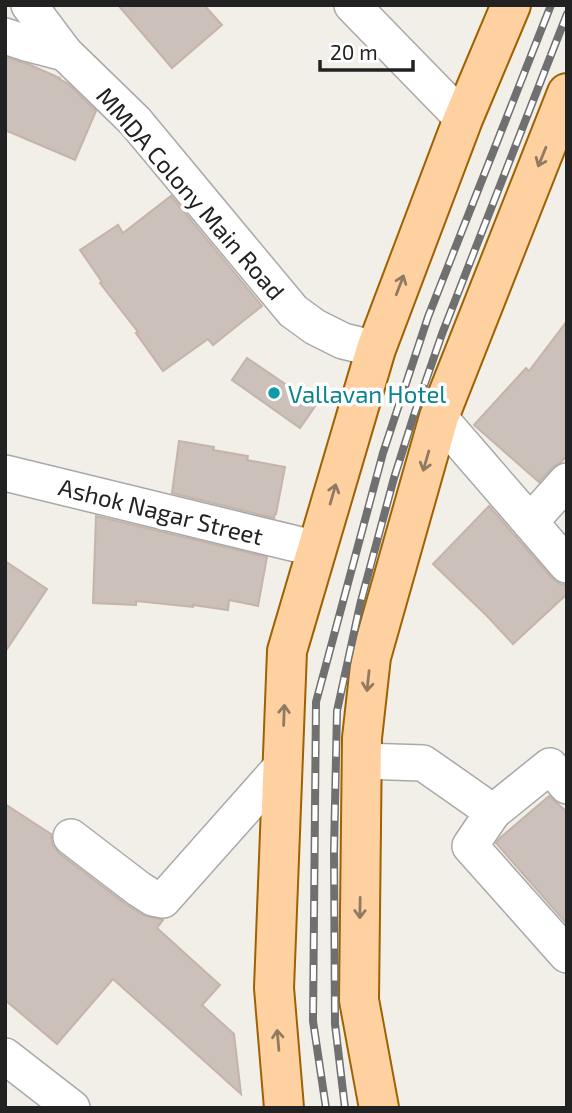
<svg xmlns="http://www.w3.org/2000/svg" width="572" height="1113" viewBox="0 0 572 1113" font-family="'Exo 2',sans-serif">
	<rect width="100%" height="100%" fill="#f2eee8"/>
	<g fill="#cbc0ba" stroke="#c5b4a9" stroke-width="2">
		<path d="M118,5H204L222,25L172,68Z"/>
		<path d="M5,57L28,64L60,78L59,79L67,83L96,111L75,160L5,130Z"/>
		<path d="M171,196L262,306L213,345L208,339L163,371L136,333L138,332L100,283L102,282L80,250L118,225L123,233Z"/>
		<path d="M567,321V456L561,462L552,468L539,482L474,425L526,368L529,371Z"/>
		<path d="M247,358L316,405L300,428L232,380Z"/>
		<path d="M179,441L214,447L213,450L248,456L247,460L285,467L276,514H275L274,518L172,493Z"/>
		<path d="M489,506L552,578L560,584L567,585V594L513,644L487,616L433,564Z"/>
		<path d="M96,516L267,557L258,606L229,600L228,610L193,605V607L136,601V605L93,603Z"/>
		<path d="M5,561L47,589L5,652Z"/>
		<path d="M549,796L567,812V924L496,843L500,838Z"/>
		<path d="M5,804L51,834L52,844L59,853L127,905L143,915L163,920L157,928L220,985L202,1005L234,1034L241,1094L113,979L57,1044L5,1000Z"/>
	</g>
	<g fill="none" stroke-linecap="round" stroke-linejoin="round">
		<g stroke="#a9a9a9" stroke-width="38">
			<g id="minor">
				<path d="M29,5L65,53L135,121L293,311L315,327L343,341L376,349"/>
				<path d="M352,5L463,119"/>
				<path d="M5,36L26,43L65,53"/>
				<path d="M439,417L567,565"/>
				<path d="M5,473L317,549"/>
				<path d="M530,522L567,481"/>
				<path d="M362,761L423,763L493,812"/>
				<path d="M567,786L550,766L493,812L470,846L567,955"/>
				<path d="M71,837L139,889L153,898L163,900L282,766"/>
				<path d="M5,1056L72,1108"/>
			</g>
		</g>
		<g stroke="#9f6200" stroke-width="42">
			<g id="major">
				<path d="M284,1108L274,988L287,651L376,349L463,119L511,5"/>
				<path d="M379,1108L359,1000L362,738L371,657L439,417L567,93"/>
			</g>
		</g>
		<use href="#minor" stroke="#fff" stroke-width="35"/>
		<use href="#major" stroke="#ffd1a0" stroke-width="38"/>
		<g stroke="#707070" stroke-width="8">
			<g id="rail">
				<path d="M326,1108L313,1021L316,702L383,453L428,317L551,5"/>
				<path d="M345,1108L335,1024L334,851L337,711L360,605L394,478L414,415L442,334L567,14"/>
			</g>
		</g>
		<use href="#rail" stroke="#fff" stroke-width="5" stroke-dasharray="16" stroke-linecap="butt"/>
	</g>
	<defs><path id="oneway-shaft" d="M-6 0H5M1.5-3L5.5 0L1.5 3" fill="none" stroke-width="1.6" stroke-linecap="round" stroke-linejoin="round" transform="scale(1.75)"/></defs>
	<g stroke="#907a61">
		<use href="#oneway-shaft" transform="translate(542 157) rotate(112)"/>
		<use href="#oneway-shaft" transform="translate(400 285) rotate(-69)"/>
		<use href="#oneway-shaft" transform="translate(426 461) rotate(106)"/>
		<use href="#oneway-shaft" transform="translate(333 494) rotate(-74)"/>
		<use href="#oneway-shaft" transform="translate(368 681) rotate(96)"/>
		<use href="#oneway-shaft" transform="translate(284 715) rotate(-88)"/>
		<use href="#oneway-shaft" transform="translate(360 908) rotate(91)"/>
		<use href="#oneway-shaft" transform="translate(278 1040) rotate(-95)"/>
	</g>
	<circle fill="#0f9aa8" stroke="#fff" stroke-width="2.5" cx="274" cy="393" r="7"/>
	<g text-anchor="middle" dominant-baseline="central" stroke-width="7" stroke-linejoin="round" paint-order="stroke">
		<g font-size="24" fill="#222" stroke="#fff">
			<text transform="translate(191 193) rotate(49)">MMDA Colony Main Road</text>
			<text transform="translate(161 511) rotate(14)">Ashok Nagar Street</text>
		</g>
		<g font-size="24" fill="#0d838f" stroke="#fff" text-anchor="start">
			<text x="288" y="393">Vallavan Hotel</text>
		</g>
	</g>
	<rect width="572" height="1113" fill="none" stroke="#222222" stroke-width="14"/>
	<path d="M320 60v10h93v-10" fill="none" stroke="#222222" stroke-width="3.5"/>
	<text x="330" y="60" font-size="21" fill="#222222" stroke="#ffffff" stroke-width="5" paint-order="stroke">20 m</text>
</svg>
